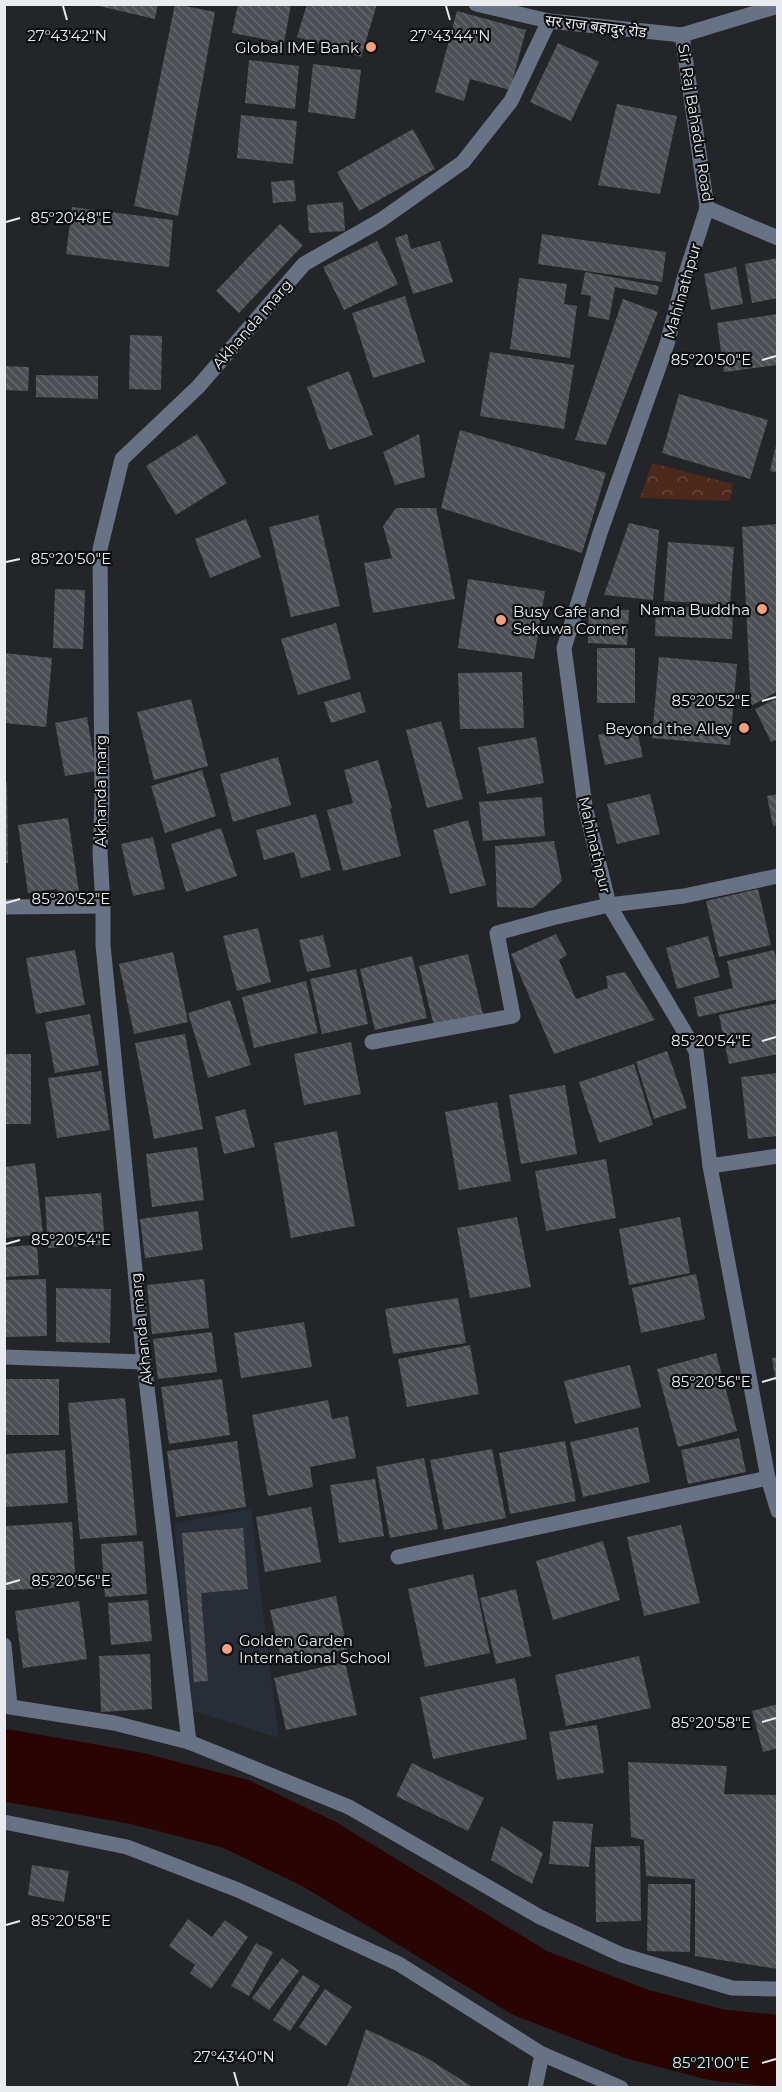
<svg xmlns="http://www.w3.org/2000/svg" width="782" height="2092" viewBox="0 0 782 2092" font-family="Montserrat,'Noto Sans Devanagari',sans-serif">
	<defs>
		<pattern id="park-crowns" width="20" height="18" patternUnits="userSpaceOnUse" patternTransform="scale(1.5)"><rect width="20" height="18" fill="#4c291b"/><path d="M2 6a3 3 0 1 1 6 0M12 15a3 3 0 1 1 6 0" fill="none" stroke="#66483c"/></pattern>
		<pattern id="building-back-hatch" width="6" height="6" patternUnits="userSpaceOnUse" patternTransform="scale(1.5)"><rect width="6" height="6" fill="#4c4f54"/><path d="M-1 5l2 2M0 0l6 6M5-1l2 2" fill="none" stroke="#66686d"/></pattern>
	</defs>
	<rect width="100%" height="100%" fill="#232529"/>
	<path fill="#282e37" d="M251,1509L260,1588L279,1738L193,1711L174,1523Z"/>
	<path fill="url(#park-crowns)" d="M652,463L733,484L730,501L640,498Z"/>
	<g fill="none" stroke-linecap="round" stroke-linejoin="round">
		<path stroke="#290400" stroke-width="72" d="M4,1765L135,1788L236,1814L319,1854L530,1983L637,2024L717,2045L778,2051"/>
	</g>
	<g fill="url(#building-back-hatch)">
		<path d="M99,4H158L155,19L99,6Z"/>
		<path d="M175,4L215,12L178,216L134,206Z"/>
		<path d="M238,4H291L284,43L232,33Z"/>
		<path d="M307,4H377L361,57L297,37Z"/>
		<path d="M457,11L526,30L510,90L470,79L464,101L435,92Z"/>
		<path d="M558,43L599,62L571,121L530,102Z"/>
		<path d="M249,60L299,66L295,109L245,103Z"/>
		<path d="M313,64L361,70L355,119L308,112Z"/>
		<path d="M617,104L677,116L660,194L598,185Z"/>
		<path d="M241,115L297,121L293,164L237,158Z"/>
		<path d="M413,129L435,169L359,211L337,172Z"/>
		<path d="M294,180L296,201L273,203L271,182Z"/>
		<path d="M343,202L345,231L309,233L307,205Z"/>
		<path d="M72,207L173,220L169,267L66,254Z"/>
		<path d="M280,224L303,245L239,313L216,291Z"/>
		<path d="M407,234L411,249L440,241L453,282L413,294L395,238Z"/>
		<path d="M542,234L666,252L662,282L538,264Z"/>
		<path d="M377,241L398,284L344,310L323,267Z"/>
		<path d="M778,258V298L752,303L745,264Z"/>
		<path d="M736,267L743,304L711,310L704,274Z"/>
		<path d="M585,272L659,286L657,295L615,287L609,320L588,316L591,296L581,294Z"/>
		<path d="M519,278L567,284L564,304L577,306L570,358L510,349Z"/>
		<path d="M405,296L425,362L373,378L352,313Z"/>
		<path d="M623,299L658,312L606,445L575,440Z"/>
		<path d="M778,314V365L724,372L717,323Z"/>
		<path d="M130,335L162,336L161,390L129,389Z"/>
		<path d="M490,352L574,365L564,429L480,416Z"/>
		<path d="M4,366L29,367L28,391L4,390Z"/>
		<path d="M349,371L373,435L329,450L307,387Z"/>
		<path d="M36,375L98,376V399L36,397Z"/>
		<path d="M679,394L768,420L750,479L662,453Z"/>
		<path d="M460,430L606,473L582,553L441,508Z"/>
		<path d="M197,434L227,483L176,515L146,466Z"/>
		<path d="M419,434L425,477L395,485L383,452Z"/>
		<path d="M777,441H778V473L770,471Z"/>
		<path d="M396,508H436L455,599L373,613L364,563L392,558L383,526Z"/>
		<path d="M318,515L340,606L291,617L269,527Z"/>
		<path d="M246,519L261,557L210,578L195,539Z"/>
		<path d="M629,523L659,530L653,600L604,595Z"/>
		<path d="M778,524V691L751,706L742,527Z"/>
		<path d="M668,542L734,547L730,605L664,601Z"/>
		<path d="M468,579L545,591L534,659L458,648Z"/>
		<path d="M55,589L85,590L83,649L53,648Z"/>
		<path d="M656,606L733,609L732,639L655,636Z"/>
		<path d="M589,608L629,610L627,645L588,643Z"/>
		<path d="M336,623L351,679L298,695L281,639Z"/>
		<rect x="597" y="648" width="38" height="55"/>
		<path d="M4,653L52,658L46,727L4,723Z"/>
		<path d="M659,657L737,664L730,745L652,738Z"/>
		<path d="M522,672L524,728L460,729L458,673Z"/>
		<path d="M360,692L366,712L331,723L324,702Z"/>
		<path d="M778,698V739L771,742L755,709Z"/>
		<path d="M191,699L208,766L154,780L137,712Z"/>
		<path d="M87,717L96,771L65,776L55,723Z"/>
		<path d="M441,721L463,799L427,808L406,730Z"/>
		<path d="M636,727L643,757L605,765L598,735Z"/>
		<path d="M536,737L544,783L487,794L478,747Z"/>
		<path d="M278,757L291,805L233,822L220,774Z"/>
		<path d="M378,760L392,808L390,809L401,856L343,871L327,810L353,803L344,770Z"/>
		<path d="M202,770L216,816L165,833L151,786Z"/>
		<path d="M5,782H7L8,863H5Z"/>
		<path d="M650,794L660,834L617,844L607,804Z"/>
		<path d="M778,794V825L773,826L767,796Z"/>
		<path d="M542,797L545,836L483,841L479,802Z"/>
		<path d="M316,814L331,870L301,878L294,852L264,860L256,830Z"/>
		<path d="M68,818L80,899L59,901L57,889L28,893L18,825Z"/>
		<path d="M468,820L486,885L450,894L433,830Z"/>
		<path d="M221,828L237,876L186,892L171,844Z"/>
		<path d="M153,837L165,889L133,896L121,844Z"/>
		<path d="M554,841L562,881L533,908L497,907L495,846Z"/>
		<path d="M758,889L771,945L719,957L706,901Z"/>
		<path d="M258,928L271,982L237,991L223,936Z"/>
		<path d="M556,934L567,955L559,960L576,999L608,988L606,976L625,972L655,1020L554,1054L511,954Z"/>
		<path d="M323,935L331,967L307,972L299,940Z"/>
		<path d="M708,936L720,977L677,989L666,948Z"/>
		<path d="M75,950L85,1005L36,1014L26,958Z"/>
		<path d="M774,950L778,966V999L698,1017L694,997L733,988L727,961Z"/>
		<path d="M173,952L188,1022L134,1034L119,964Z"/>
		<path d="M468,954L483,1014L434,1026L419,966Z"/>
		<path d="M412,956L427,1018L375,1030L360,969Z"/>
		<path d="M356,969L368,1024L322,1034L310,979Z"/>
		<path d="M306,981L318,1033L254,1048L242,997Z"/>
		<path d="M230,1000L251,1065L208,1078L188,1013Z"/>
		<path d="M778,1003V1054L729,1064L719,1015Z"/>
		<path d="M90,1014L99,1065L55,1073L45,1022Z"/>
		<path d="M185,1034L203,1129L154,1139L135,1043Z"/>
		<path d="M351,1042L361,1094L304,1105L294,1054Z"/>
		<path d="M667,1051L687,1108L654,1119L636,1062Z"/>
		<rect x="4" y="1054" width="27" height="70"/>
		<path d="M634,1064L653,1125L599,1143L579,1082Z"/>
		<path d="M101,1071L110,1130L57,1138L48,1078Z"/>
		<path d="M778,1073V1136L748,1139L741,1077Z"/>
		<path d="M565,1085L577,1154L521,1164L509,1095Z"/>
		<path d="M497,1102L511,1181L459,1190L445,1112Z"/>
		<path d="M245,1109L255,1147L224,1154L215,1117Z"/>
		<path d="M337,1131L355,1226L291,1238L274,1143Z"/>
		<path d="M197,1147L204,1200L152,1207L146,1154Z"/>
		<path d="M606,1159L616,1218L546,1231L535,1171Z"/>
		<path d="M35,1163L43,1234L4,1238V1167Z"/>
		<path d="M101,1193L105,1245L48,1248L45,1197Z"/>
		<path d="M198,1211L203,1250L145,1258L140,1219Z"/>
		<path d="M517,1217L531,1287L470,1298L457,1228Z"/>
		<path d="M680,1217L690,1273L629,1285L619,1229Z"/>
		<path d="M37,1245L39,1275L4,1277V1247Z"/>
		<path d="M696,1274L705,1319L641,1333L632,1288Z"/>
		<path d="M46,1279L47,1336L4,1337V1280Z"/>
		<path d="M204,1279L209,1328L152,1334L147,1285Z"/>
		<path d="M56,1288L111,1289L110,1343L56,1342Z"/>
		<path d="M458,1298L466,1343L393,1354L385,1309Z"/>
		<path d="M304,1322L312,1367L241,1378L234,1333Z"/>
		<path d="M212,1332L217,1372L158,1379L153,1339Z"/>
		<path d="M470,1345L479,1394L407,1407L398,1359Z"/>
		<path d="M716,1353L737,1431L678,1447L657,1369Z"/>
		<path d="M778,1357V1383H776L772,1358Z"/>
		<path d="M630,1365L641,1407L575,1424L564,1381Z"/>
		<rect x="4" y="1379" width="55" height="56"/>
		<path d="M222,1379L230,1435L169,1444L161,1387Z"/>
		<path d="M125,1398L137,1535L80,1539L68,1403Z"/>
		<path d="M328,1400L332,1419L348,1416L356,1458L310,1467L313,1487L268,1496L252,1415Z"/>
		<path d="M638,1427L650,1482L583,1497L570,1442Z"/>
		<path d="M739,1438L746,1472L688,1484L681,1450Z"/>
		<path d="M237,1441L246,1507L176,1517L167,1451Z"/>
		<path d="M565,1441L576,1501L510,1514L499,1453Z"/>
		<path d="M492,1449L506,1518L444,1530L430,1460Z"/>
		<path d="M65,1450L68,1503L6,1507L4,1454Z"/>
		<path d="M424,1458L438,1529L390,1538L376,1467Z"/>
		<path d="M375,1479L384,1536L339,1543L330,1485Z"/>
		<path d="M311,1507L321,1562L265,1572L256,1517Z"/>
		<path d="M72,1522L76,1587L6,1590L5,1526Z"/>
		<path d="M681,1525L700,1603L644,1616L627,1537Z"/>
		<path d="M243,1528L248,1589L201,1593L208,1681L194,1682L182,1533Z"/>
		<path d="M143,1541L147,1594L105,1597L101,1544Z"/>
		<path d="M603,1541L620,1600L553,1620L536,1561Z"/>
		<path d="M473,1574L490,1653L425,1667L408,1589Z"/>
		<path d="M516,1589L531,1656L496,1664L480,1598Z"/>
		<path d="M336,1596L347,1649L282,1663L270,1610Z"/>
		<path d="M148,1600L152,1641L111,1645L108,1603Z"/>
		<path d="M79,1601L87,1659L23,1668L15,1611Z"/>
		<path d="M150,1654L152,1709L101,1712L99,1656Z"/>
		<path d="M639,1656L651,1708L566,1726L555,1675Z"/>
		<path d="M345,1662L357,1715L286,1730L274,1678Z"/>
		<path d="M515,1678L527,1739L433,1759L420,1697Z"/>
		<path d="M778,1704V1748L763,1752L752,1711Z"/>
		<path d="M597,1725L604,1773L557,1780L549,1732Z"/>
		<path d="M628,1762L727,1766L724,1794L778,1795V1969L695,1956V1879L646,1876L644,1840L631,1837Z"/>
		<path d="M412,1763L484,1798L468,1831L396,1796Z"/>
		<path d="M553,1821L593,1824L589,1867L549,1864Z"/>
		<path d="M501,1826L543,1853L532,1884L491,1860Z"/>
		<path d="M640,1846L641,1921L596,1922L595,1847Z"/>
		<path d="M32,1865L69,1871L64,1902L28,1895Z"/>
		<path d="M648,1884H691L690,1952L647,1951Z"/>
		<path d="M188,1919L212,1937L225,1920L248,1937L211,1989L190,1973L195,1965L169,1946Z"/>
		<path d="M256,1943L273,1952L249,1996L231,1986Z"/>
		<path d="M282,1958L299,1971L269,2010L252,1998Z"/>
		<path d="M303,1975L320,1986L290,2031L273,2020Z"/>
		<path d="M325,1989L352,2007L326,2046L299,2027Z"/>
		<path d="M366,2029L427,2058L474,2088H347Z"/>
	</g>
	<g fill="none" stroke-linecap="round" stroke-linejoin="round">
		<g stroke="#677384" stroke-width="15">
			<path d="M476,4L549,21L682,35L778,6"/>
			<path d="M682,35L707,208L778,238"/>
			<path d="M707,208L684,279L667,344L600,533L564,648L585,806L609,905L696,1051L710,1166L768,1478L778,1511"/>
			<path d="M4,907L103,906"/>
			<path d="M372,1042L513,1016L497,933L552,918L609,905L684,896L778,876"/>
			<path d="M710,1166L778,1156"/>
			<path d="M4,1357L144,1362"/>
			<path d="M398,1557L768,1478"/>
			<path d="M4,1645L10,1706"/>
			<path d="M4,1706L114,1723L189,1742L349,1807L540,1917L622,1955L732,1988L778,1989"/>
			<path d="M189,1742L144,1362L103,945V906L100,853L102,800L100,549L122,459L198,387L304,264L381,220L463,162L511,101L549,21"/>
			<path d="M4,1822L127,1847L238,1890L399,1964L542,2054L621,2088"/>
			<path d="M535,2088L542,2054"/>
		</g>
	</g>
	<path fill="none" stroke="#e9ebee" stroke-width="2" d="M63,6L67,20M446,6L450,20M6,222L20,218M762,360L776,356M6,562L20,559M762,701L776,697M6,903L20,899M762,1041L776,1037M6,1244L20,1240M762,1382L776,1378M6,1584L20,1580M762,1722L776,1718M6,1925L20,1921M762,2063L776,2059M234,2072L238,2086"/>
	<g fill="#f2a080" stroke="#0d0e10" stroke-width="2">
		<circle cx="371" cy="47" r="6"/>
		<circle cx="762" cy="609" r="6"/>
		<circle cx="501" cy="620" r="6"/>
		<circle cx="744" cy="728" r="6"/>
		<circle cx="227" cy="1649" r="6"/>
	</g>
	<g text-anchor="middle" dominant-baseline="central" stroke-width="4.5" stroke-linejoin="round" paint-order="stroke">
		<g font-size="15" fill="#e9ebee" stroke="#0d0e10">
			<text transform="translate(596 26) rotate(7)">सर राज बहादुर रोड</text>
			<text transform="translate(696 123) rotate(81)">Sir Raj Bahadur Road</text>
			<text transform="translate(682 291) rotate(-74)">Mahinathpur</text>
			<text transform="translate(252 324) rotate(-49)">Akhanda marg</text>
			<text transform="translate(100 791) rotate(-90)">Akhanda marg</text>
			<text transform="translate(595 845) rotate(77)">Mahinathpur</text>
			<text transform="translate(141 1329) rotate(-96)">Akhanda marg</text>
		</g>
		<g font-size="15" fill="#e9ebee" stroke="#0d0e10" text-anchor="end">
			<text x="359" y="47">Global IME Bank</text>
			<text x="750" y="609">Nama Buddha</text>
			<text x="513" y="611" text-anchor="start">Busy Cafe and<tspan x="513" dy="17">Sekuwa Corner</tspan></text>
			<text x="732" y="728">Beyond the Alley</text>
			<text x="239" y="1640" text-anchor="start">Golden Garden<tspan x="239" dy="17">International School</tspan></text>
		</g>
	</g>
	<g font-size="15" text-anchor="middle" fill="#e9ebee" stroke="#0d0e10" stroke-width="4.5" stroke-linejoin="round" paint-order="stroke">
		<text x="67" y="41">27°43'42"N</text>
		<text x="450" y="41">27°43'44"N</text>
		<text x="71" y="223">85°20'48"E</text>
		<text x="711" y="365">85°20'50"E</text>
		<text x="71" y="564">85°20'50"E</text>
		<text x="711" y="706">85°20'52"E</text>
		<text x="71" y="904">85°20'52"E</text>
		<text x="711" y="1046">85°20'54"E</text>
		<text x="71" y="1245">85°20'54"E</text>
		<text x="711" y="1387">85°20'56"E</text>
		<text x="71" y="1586">85°20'56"E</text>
		<text x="711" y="1728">85°20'58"E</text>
		<text x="71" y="1926">85°20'58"E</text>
		<text x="234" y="2062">27°43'40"N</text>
		<text x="711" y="2068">85°21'00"E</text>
	</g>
	<rect width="782" height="2092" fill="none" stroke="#e9ebee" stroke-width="12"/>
</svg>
